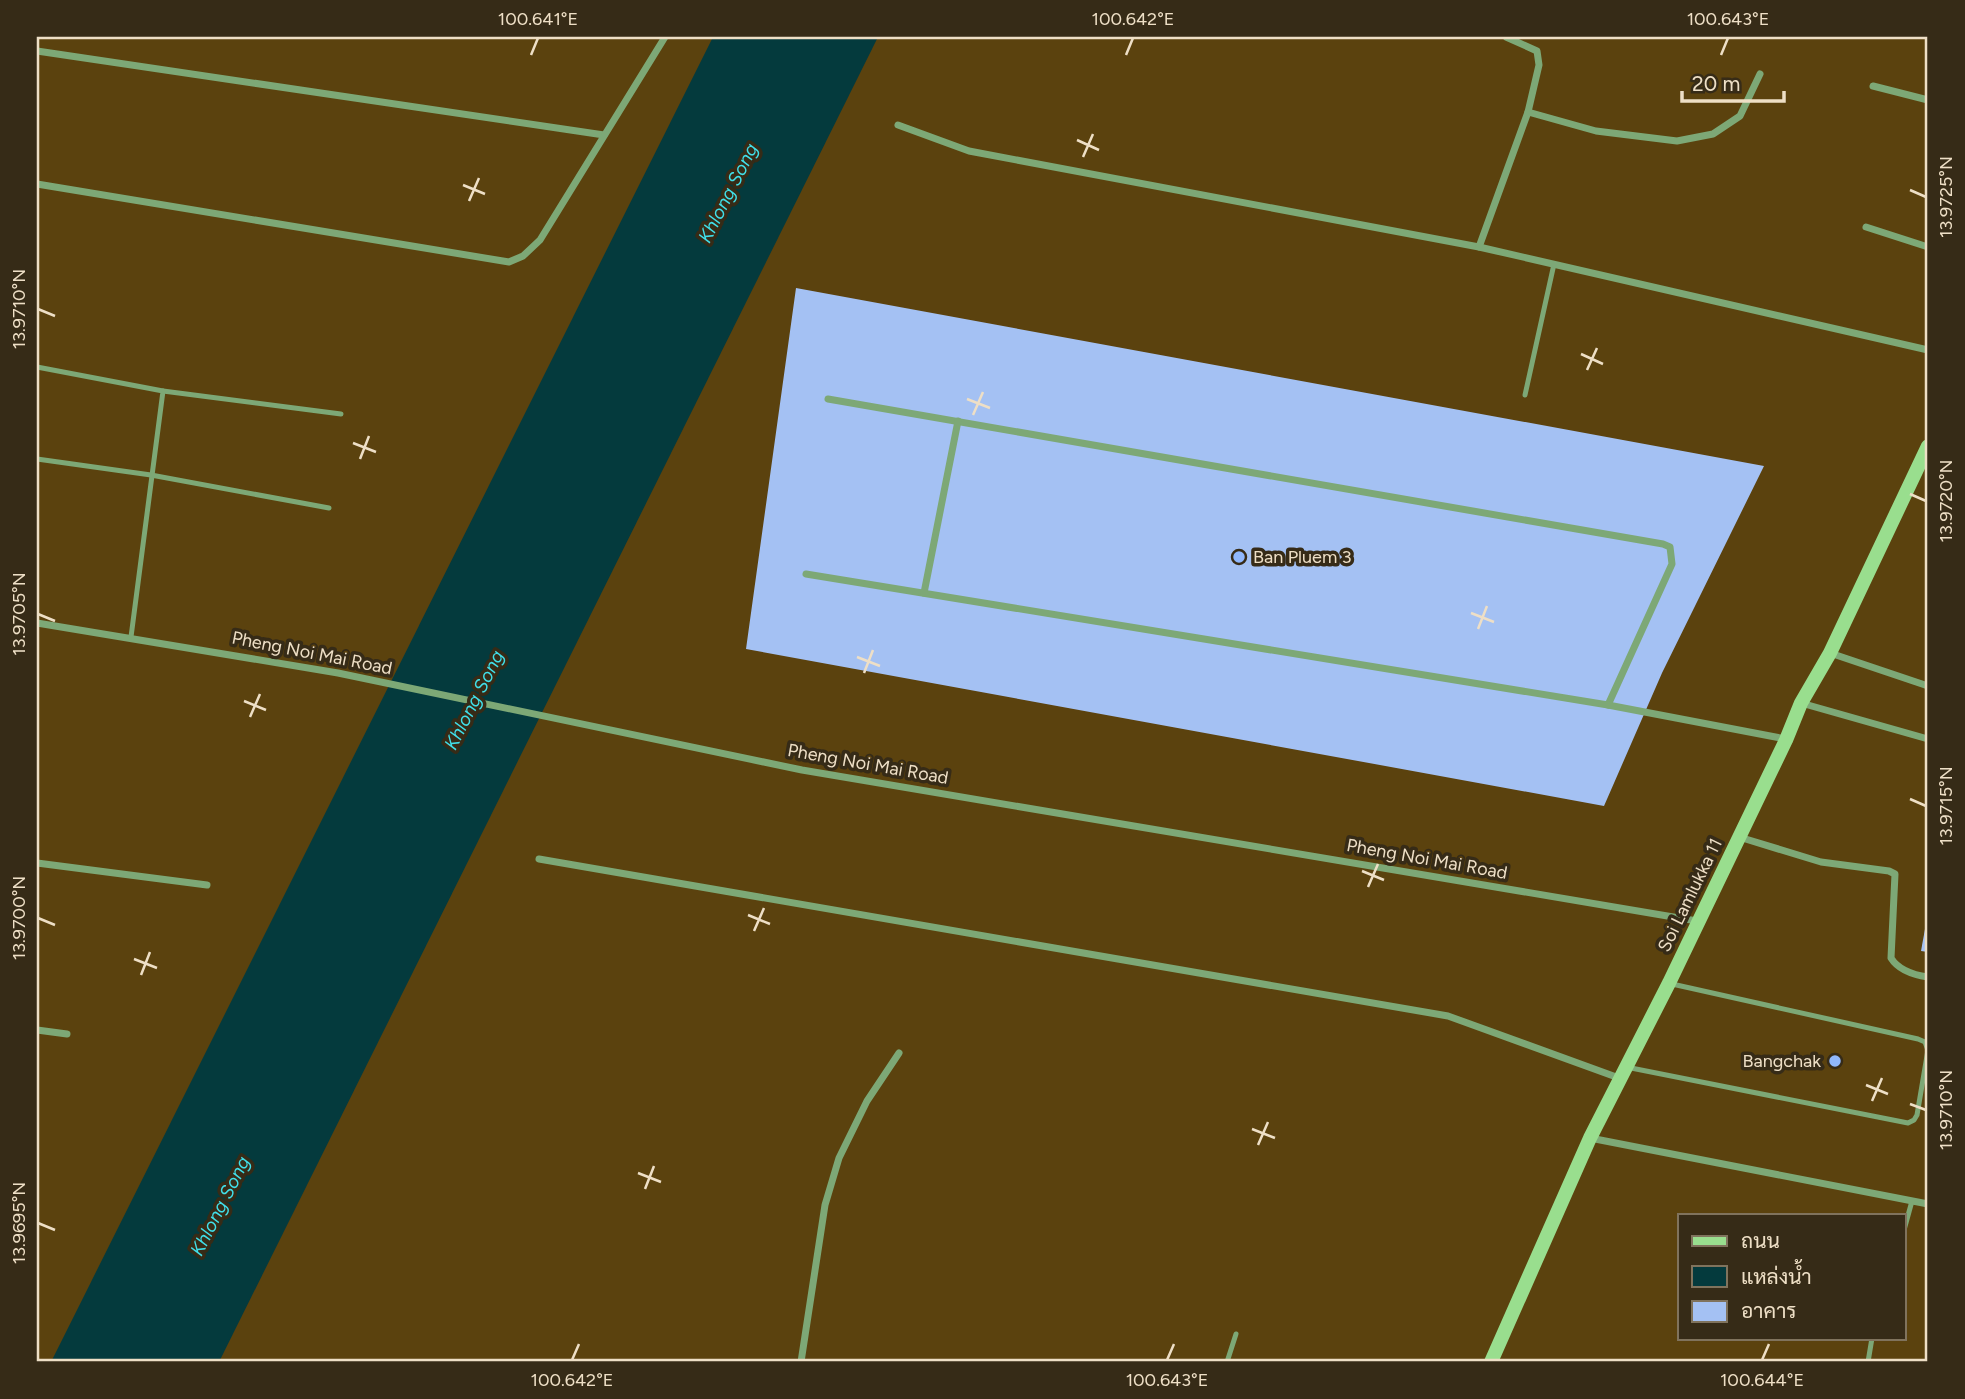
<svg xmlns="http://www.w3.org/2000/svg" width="1965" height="1399" viewBox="0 0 1965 1399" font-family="Figtree,Sarabun,sans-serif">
	<rect width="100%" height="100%" fill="#5b420e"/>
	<path fill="#043a3d" d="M713,37H878L219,1362H51Z"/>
	<g fill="#a4c1f3">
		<path d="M796,288L1764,466L1662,673L1604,806L746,649Z"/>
		<path d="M1927,918L1928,919V952L1921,951Z"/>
	</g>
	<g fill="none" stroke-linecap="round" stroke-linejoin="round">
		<g stroke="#7da876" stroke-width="5">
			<path d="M37,367L163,391L131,637"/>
			<path d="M163,391L341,414"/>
			<path d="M1525,395L1554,264"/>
			<path d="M37,459L151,475L329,508"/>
			<path d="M1626,1067L1908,1123L1914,1120L1917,1115L1928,1050L1925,1042L1918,1039L1672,984"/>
			<path d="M1904,1230L1912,1201"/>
			<path d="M1227,1362L1236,1334"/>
			<path d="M1868,1362L1872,1338"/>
		</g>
		<g stroke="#7da876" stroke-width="7">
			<path d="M37,51L604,135"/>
			<path d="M1873,86L1928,100"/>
			<path d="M1528,112L1596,131L1677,141L1713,134L1740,116L1760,74"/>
			<path d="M898,125L969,151L1479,247L1928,350"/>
			<path d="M37,184L509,262L523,256L540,240L665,37"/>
			<path d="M1866,227L1928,247"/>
			<path d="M1479,247L1528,112L1539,65L1537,51L1506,37"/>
			<path d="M828,399L1663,544L1670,547L1672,564L1608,705"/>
			<path d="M806,574L1608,705L1786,739"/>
			<path d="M924,593L958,421"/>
			<path d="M37,623L338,673L802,770L1697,921"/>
			<path d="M1830,653L1928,686"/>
			<path d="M1801,703L1928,739"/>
			<path d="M1739,837L1821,862L1889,871L1895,874L1891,958C1899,971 1914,975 1928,977"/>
			<path d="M539,859L1448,1016L1619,1078"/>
			<path d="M37,863L207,885"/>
			<path d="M37,1030L67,1034"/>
			<path d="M1590,1138L1928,1204"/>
			<path d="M801,1362L825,1205L839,1158L867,1101L899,1053"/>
		</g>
		<path stroke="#99de8e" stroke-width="14" d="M1491,1362L1590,1138L1669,983L1786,740L1801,703L1830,653L1928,446"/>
	</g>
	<path fill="none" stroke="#eedfc6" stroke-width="2.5" d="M531,55L538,38M1126,55L1133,38M1721,55L1728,38M1077,140L1099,150M1083,157L1093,134M463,185L485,194M1910,190L1926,197M469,201L479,178M38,309L55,316M1581,354L1603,364M1587,370L1597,348M967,399L990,408M973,415L983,392M353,443L376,452M360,459L369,436M1910,494L1926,501M1471,613L1494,622M38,614L55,621M1478,629L1487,606M857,657L880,666M864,673L873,650M244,701L266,710M250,717L260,694M1910,799L1926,806M1362,871L1384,880M1368,887L1378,864M748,915L770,924M38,918L55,925M754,931L764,908M134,959L157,968M141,975L150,952M1866,1085L1888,1094M1872,1101L1882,1078M1910,1104L1926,1110M1252,1129L1275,1138M1258,1145L1268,1122M638,1173L661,1182M645,1189L654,1166M38,1223L55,1230M572,1360L579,1344M1167,1360L1174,1344M1762,1360L1769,1344"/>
	<g fill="#90b8fd" stroke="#362b17" stroke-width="2.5">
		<circle cx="1239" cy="557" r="7"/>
		<circle cx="1835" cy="1061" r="7"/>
	</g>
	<g text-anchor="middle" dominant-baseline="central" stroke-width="7" stroke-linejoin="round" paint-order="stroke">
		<g font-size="18" fill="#eedfc6" stroke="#362b17" text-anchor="start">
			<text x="1253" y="557">Ban Pluem 3</text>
			<text x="1821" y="1061" text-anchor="end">Bangchak</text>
		</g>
		<g font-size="18" fill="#eedfc6" stroke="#362b17">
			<text transform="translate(312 653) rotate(11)">Pheng Noi Mai Road</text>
			<text transform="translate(868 764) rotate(10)">Pheng Noi Mai Road</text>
			<text transform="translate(1427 859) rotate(10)">Pheng Noi Mai Road</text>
			<text transform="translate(1690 895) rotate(-64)">Soi Lamlukka 11</text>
		</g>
		<g font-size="19" font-style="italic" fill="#40dfe9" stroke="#362b17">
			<text transform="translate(728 193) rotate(-63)">Khlong Song</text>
			<text transform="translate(474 700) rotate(-63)">Khlong Song</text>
			<text transform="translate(220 1206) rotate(-63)">Khlong Song</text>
		</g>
	</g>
	<rect width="1965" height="1399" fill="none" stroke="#362b17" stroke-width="77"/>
	<rect x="1678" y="1214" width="228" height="126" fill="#362b17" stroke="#80735d" stroke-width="2"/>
	<rect x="1692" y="1236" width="35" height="10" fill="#99de8e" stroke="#80735d" stroke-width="2"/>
	<text x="1741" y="1248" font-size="21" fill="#eedfc6">ถนน</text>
	<rect x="1692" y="1266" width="35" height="21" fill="#043a3d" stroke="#80735d" stroke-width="2"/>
	<text x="1741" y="1284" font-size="21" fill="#eedfc6">แหล่งน้ำ</text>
	<rect x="1692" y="1301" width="35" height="21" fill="#a4c1f3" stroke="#80735d" stroke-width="2"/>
	<text x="1741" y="1318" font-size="21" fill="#eedfc6">อาคาร</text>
	<path d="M1682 91v10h102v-10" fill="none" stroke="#eedfc6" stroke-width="3.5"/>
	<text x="1692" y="91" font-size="21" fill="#eedfc6" stroke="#362b17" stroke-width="5" paint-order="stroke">20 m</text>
	<rect x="38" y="38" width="1888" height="1322" fill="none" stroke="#eedfc6" stroke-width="2.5"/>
	<g font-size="18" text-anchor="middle" fill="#eedfc6">
		<text x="538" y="25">100.641°E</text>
		<text x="1133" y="25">100.642°E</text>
		<text x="1728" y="25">100.643°E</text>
		<text transform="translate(1946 197) rotate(-90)" y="6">13.9725°N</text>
		<text transform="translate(19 309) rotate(-90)" y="6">13.9710°N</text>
		<text transform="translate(1946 501) rotate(-90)" y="6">13.9720°N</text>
		<text transform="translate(19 614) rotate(-90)" y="6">13.9705°N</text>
		<text transform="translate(1946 806) rotate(-90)" y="6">13.9715°N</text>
		<text transform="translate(19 918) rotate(-90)" y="6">13.9700°N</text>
		<text transform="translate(1946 1110) rotate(-90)" y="6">13.9710°N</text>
		<text transform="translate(19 1223) rotate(-90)" y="6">13.9695°N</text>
		<text x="572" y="1386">100.642°E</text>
		<text x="1167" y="1386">100.643°E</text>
		<text x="1762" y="1386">100.644°E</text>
	</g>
</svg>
